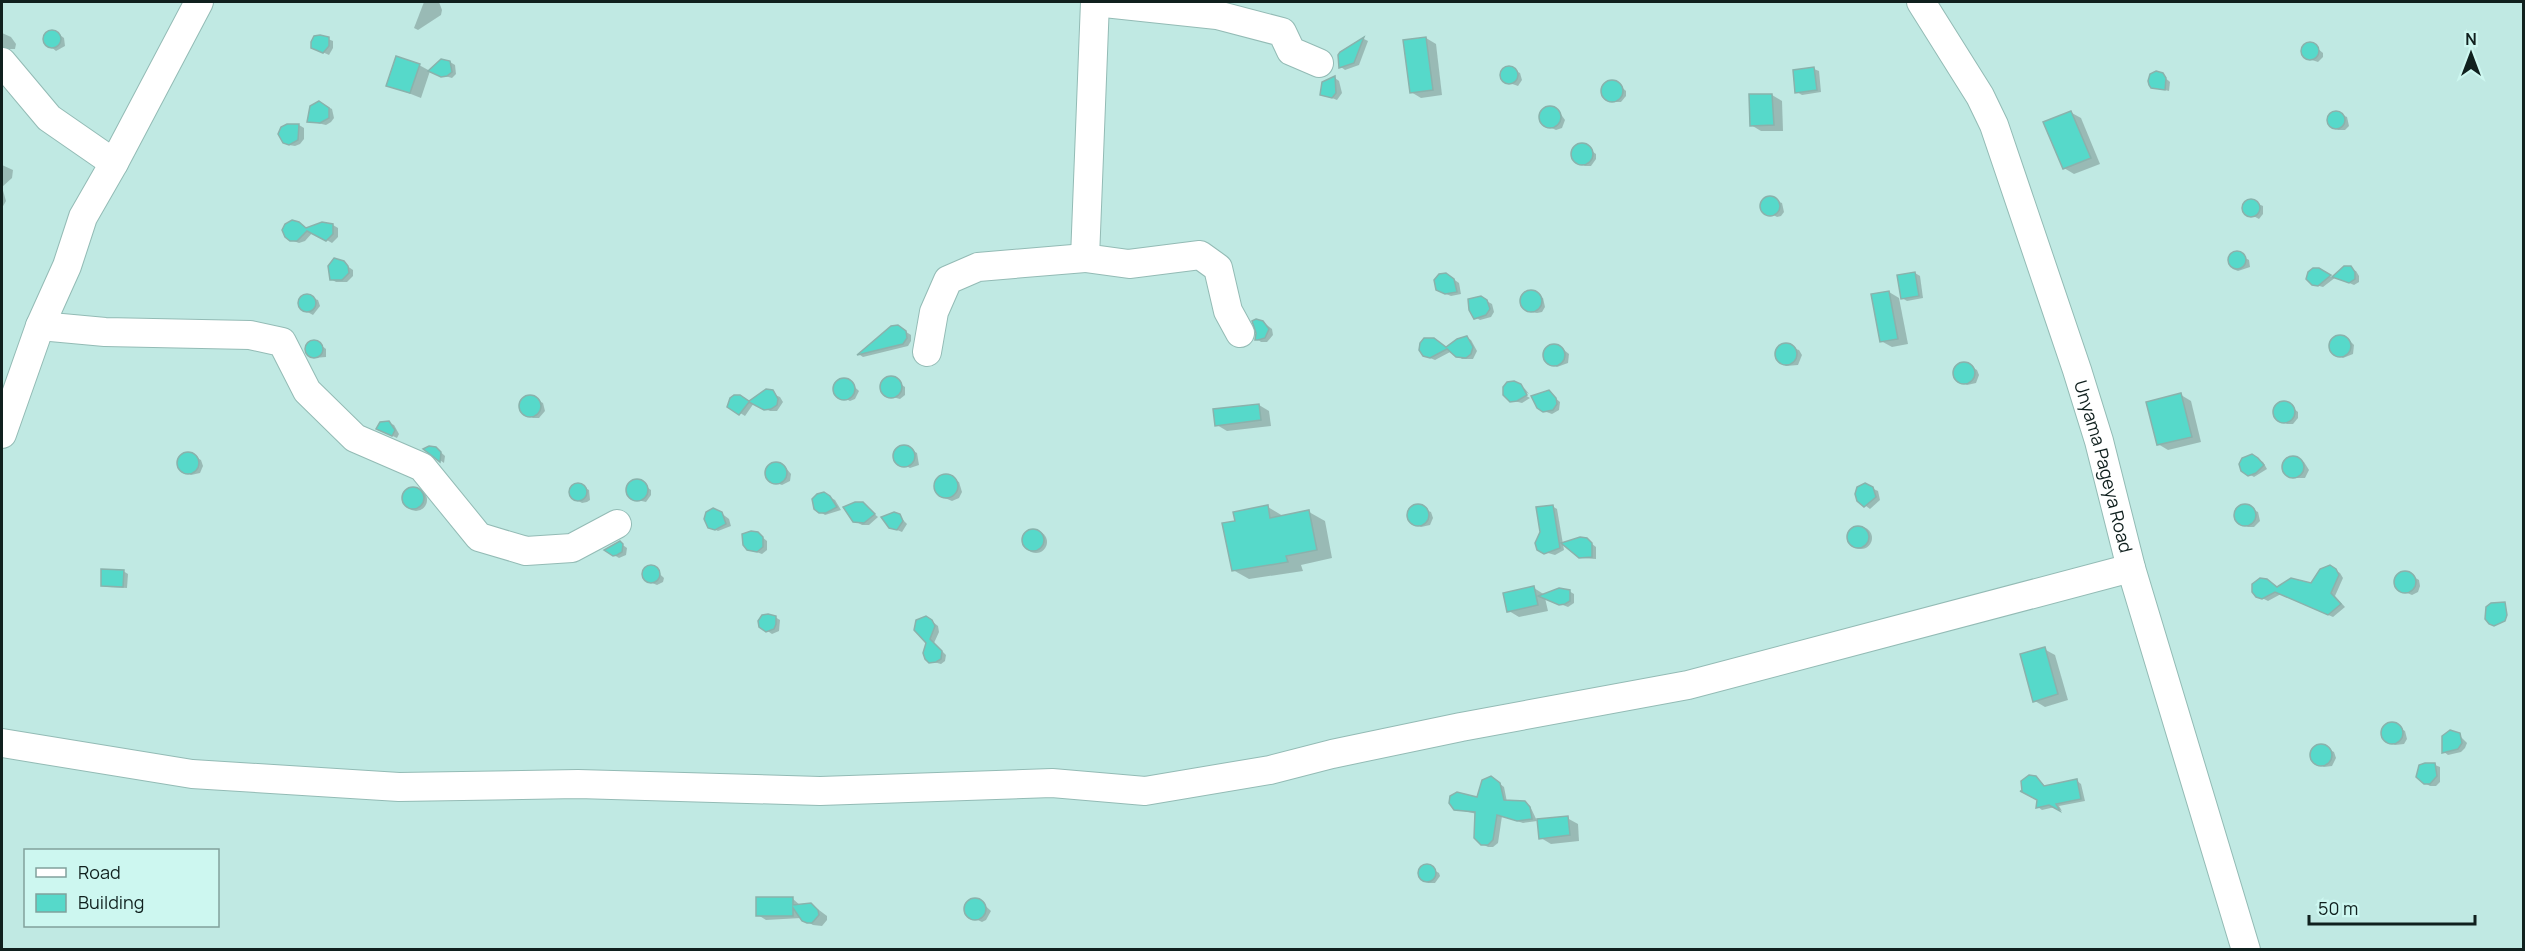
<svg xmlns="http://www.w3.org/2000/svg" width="2525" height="951" viewBox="0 0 2525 951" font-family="Manrope,sans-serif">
	<rect width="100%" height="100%" fill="#c0e9e3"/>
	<g fill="#0003">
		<path d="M424,2H439L442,10L441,15L418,30L414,28Z"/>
		<path d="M53,30L64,38L65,46L56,51L44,41L46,34Z"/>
		<path d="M2,33L11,37L16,44L15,49H2Z"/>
		<path d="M1426,38L1436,44L1442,95L1421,98L1411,92Z"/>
		<path d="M328,39L333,41V48L329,55L318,50Z"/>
		<path d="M1364,39L1368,41L1359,65L1345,70L1341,67L1343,51Z"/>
		<path d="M2312,44L2323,53V57L2318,62L2306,58L2302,52L2304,46Z"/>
		<path d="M450,62L455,65L456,74L452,78L434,73Z"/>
		<path d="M419,65L430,71L421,98L388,85Z"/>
		<path d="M1510,68L1520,73L1522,80L1518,86L1504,81L1501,73Z"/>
		<path d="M1814,69L1819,71L1821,92L1802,95L1797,92Z"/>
		<path d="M2162,75L2170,82L2169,91L2152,87Z"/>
		<path d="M1335,78L1339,81L1342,93L1337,100L1322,94Z"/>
		<path d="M1607,83H1617L1626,91V96L1621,102H1612L1603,94V87Z"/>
		<path d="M1772,95L1782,101L1783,131H1761L1751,125L1750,96Z"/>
		<path d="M319,102L332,109L334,118L331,122L326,125L309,121Z"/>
		<path d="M1545,110H1555L1560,113L1565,120L1562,128L1556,130L1545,125L1541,120V114Z"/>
		<path d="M2070,112L2081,118L2100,164L2074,174L2064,168Z"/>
		<path d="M2335,112L2347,117L2349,126L2345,130H2338L2328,122L2330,116Z"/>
		<path d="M288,125H299L304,128V139L300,144L295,146L289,145Z"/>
		<path d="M1583,145L1596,154V159L1591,166H1585L1574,159L1573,153L1576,147Z"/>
		<path d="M2,165L13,170L12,178L2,187L6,201L2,208Z"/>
		<path d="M1768,198L1782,203L1784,212L1781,216L1777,217L1763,209L1762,202Z"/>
		<path d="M2249,200L2263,206V214L2259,219L2244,211L2243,207Z"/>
		<path d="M333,225L338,228V237L332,243L313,232L305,241L299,243L288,239L307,229Z"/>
		<path d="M2237,253L2249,260L2250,267L2238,271L2233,269L2229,260L2231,255Z"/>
		<path d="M343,263L353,270V276L347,282H336L331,279Z"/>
		<path d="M2344,268L2356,271L2359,276V282L2354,285L2336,277L2323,287L2312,284L2316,269L2333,278Z"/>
		<path d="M1915,273L1920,276L1923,298L1907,301L1902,298Z"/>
		<path d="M1449,276L1459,283L1461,294L1451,296L1439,291Z"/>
		<path d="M1532,292L1543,298L1545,307L1542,312L1537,313L1531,312L1521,303L1524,295Z"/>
		<path d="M1889,292L1899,298L1908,344L1892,347L1881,341Z"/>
		<path d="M307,296L318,300L320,306L313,315L302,309L299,303L301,298Z"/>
		<path d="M1481,298L1492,304L1494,312L1491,317L1480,320L1475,317Z"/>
		<path d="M1263,322L1272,329L1273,335L1267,342H1261L1257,339Z"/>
		<path d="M892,328L903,330L911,335V341L908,346L863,357L860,355Z"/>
		<path d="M1466,337L1471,340L1477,351L1473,359H1462L1452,351L1435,360L1430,358Z"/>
		<path d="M2335,338H2344L2350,341L2354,345L2353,354L2343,358L2338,355L2331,348V342Z"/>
		<path d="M311,342H317L326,349V357L314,358L309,355L308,345Z"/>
		<path d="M1783,345L1799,350L1802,355L1798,365L1786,366L1777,359L1776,353Z"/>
		<path d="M1550,347H1559L1564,350L1569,354L1568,363L1557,367L1552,364L1546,357V351Z"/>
		<path d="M1966,364L1977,370L1979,375L1976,383L1967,385L1957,378L1955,372L1957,367Z"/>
		<path d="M890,377L905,387V395L900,399L889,396L881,387Z"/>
		<path d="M846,379L859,391L855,399L850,401L836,394L834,388L837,383Z"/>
		<path d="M1514,382L1525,389L1529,394L1521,390L1520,392L1530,398L1522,403L1510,400Z"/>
		<path d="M766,391L780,397L783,402L777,411H770L754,403L745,416L729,406L740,397L750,403Z"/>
		<path d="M1548,392L1560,402L1559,410L1552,414L1541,410Z"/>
		<path d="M2181,395L2191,401L2201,442L2168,450L2158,444Z"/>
		<path d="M530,396L543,403L545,411L539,418H533L523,411L521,406L523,400Z"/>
		<path d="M1259,405L1269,411L1271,426L1227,431L1217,425Z"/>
		<path d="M2279,405H2289L2298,412V418L2293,424H2287L2275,415V409Z"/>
		<path d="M389,423L394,425L399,434L397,438L382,431Z"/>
		<path d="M906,447L917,453L919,465L910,468L897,461L895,455L897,450Z"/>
		<path d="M436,448L445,456L444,463L426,450Z"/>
		<path d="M190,454L201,460L203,466L200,473L191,475L181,468L179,463L181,457Z"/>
		<path d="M2251,456L2263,462L2267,469L2254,477L2242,470Z"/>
		<path d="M2292,458L2304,462L2309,470L2305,478H2294L2283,467Z"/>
		<path d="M774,464L786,468L791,474L790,481L782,485L771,481L767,473L769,467Z"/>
		<path d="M947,476L959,482L962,492L959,498L952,501L940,496L936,490L937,479Z"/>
		<path d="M638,481L651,490V495L646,502L637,500L628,492V486L632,482Z"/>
		<path d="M580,485L589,490L590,500L587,502L582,503L572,497L571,489Z"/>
		<path d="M1865,485L1878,491L1880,500L1870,509L1858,500Z"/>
		<circle cx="416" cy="500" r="11"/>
		<path d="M824,494L835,500L841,510L825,515L815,508Z"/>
		<path d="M862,504L878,517L869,525H862L851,519Z"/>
		<path d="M1416,506L1431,512L1433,518L1430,525L1421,527L1411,521L1409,515L1411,509Z"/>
		<path d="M1552,506L1557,509L1564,550L1555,555L1541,551Z"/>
		<path d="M2245,506L2258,512L2260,521L2254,527H2248L2238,521L2236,515L2238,509Z"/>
		<path d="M1268,507L1283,516L1309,512L1325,521L1332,558L1301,565L1303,571L1249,579L1233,570L1236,522Z"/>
		<path d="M721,513L729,519L731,526L718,531L712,528Z"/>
		<path d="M899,516L907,524L902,532L890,527Z"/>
		<circle cx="1861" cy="538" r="11"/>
		<circle cx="1036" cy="542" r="11"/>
		<path d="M758,534L767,541V550L762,554L748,549Z"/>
		<path d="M1587,540L1596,547V559L1582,558L1577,555Z"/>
		<path d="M620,543L627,548L626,555L619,558L614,555Z"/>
		<path d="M651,566L664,578L663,582L657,585L645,580L643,575L644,569Z"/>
		<path d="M2330,567L2340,573L2343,578L2335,596L2345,607L2333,617L2281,594L2268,601L2254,594L2311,585Z"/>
		<path d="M123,571L128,574L127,588L107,587L102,585Z"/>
		<path d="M2401,573H2407L2419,580L2420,586L2418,592L2412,595L2400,590L2396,585V579Z"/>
		<path d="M1534,588L1545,595L1569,591L1574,594V603L1568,607L1545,598L1548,611L1519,617L1509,611Z"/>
		<path d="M775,617L780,620L779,631L772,634L760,626Z"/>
		<path d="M929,619L938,626L939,632L934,643L946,655L945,661L941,664L930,661Z"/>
		<path d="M2044,649L2055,655L2068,700L2045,707L2035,701Z"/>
		<path d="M2388,725H2394L2405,731L2407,739L2404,744L2395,745L2385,739L2384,730Z"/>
		<path d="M2457,733L2467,743L2465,748L2461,752L2448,755L2444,752Z"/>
		<path d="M2322,746L2334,752L2336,758L2332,766L2324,767L2314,761L2312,755L2316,747Z"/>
		<path d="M2435,765L2440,767V782L2436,786H2430L2425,783Z"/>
		<path d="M2036,777L2046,787L2077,781L2081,784L2085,801L2059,806L2062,811L2055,807L2042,810L2038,807Z"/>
		<path d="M1496,781L1504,787L1507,802L1525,803L1530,806L1537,821L1523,823L1502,816L1498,843L1493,847H1488L1482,844L1477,814L1455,809L1478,798Z"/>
		<path d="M1567,818L1578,824L1579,841L1551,844L1541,838Z"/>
		<path d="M1425,865L1439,873L1440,876L1435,883H1428L1419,874L1420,868Z"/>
		<path d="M793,899L801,906L810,905L819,910L827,916V920L822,926L813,925L801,918L766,920L758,915Z"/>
		<path d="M979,900L991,911L986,920L982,922L967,915L966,910L970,901Z"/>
	</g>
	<g fill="#56d9ca" stroke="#8ab2ac" stroke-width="1.5">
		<circle cx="52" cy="39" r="9"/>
		<path d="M320,35L329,37V46L323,53L311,48V42L314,36Z"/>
		<path d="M1364,37L1354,63L1339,68L1338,55L1340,52Z"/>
		<path d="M1426,37L1433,90L1410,93L1403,40Z"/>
		<circle cx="2310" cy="51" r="9"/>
		<path d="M396,56L420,64L410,93L386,86Z"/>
		<path d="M441,59L450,61L452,72L447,76L441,77L428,71Z"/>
		<circle cx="1509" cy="75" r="9"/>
		<path d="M1814,67L1817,90L1795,93L1793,70Z"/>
		<path d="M2156,71L2163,73L2166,78L2165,90L2151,88L2149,85L2148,81L2150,74Z"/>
		<path d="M1335,76L1336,93L1332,98L1320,95L1322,82Z"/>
		<circle cx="1612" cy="91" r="11"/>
		<path d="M1749,94H1772L1774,125L1750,126Z"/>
		<path d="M319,101L329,108V118L320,123L307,122L310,106Z"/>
		<circle cx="1550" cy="117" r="11"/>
		<circle cx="2336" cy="120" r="9"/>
		<path d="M2071,111L2091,158L2063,169L2043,122Z"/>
		<path d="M287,124H299L298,140L289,145L283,143L278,134L281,127Z"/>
		<circle cx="1582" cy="154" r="11"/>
		<circle cx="1770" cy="206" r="10"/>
		<circle cx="2251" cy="208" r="9"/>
		<path d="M292,220L299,222L306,228L322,222L333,224V234L326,241L307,231L297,241H290L285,237L282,230L285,224Z"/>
		<circle cx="2237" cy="260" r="9"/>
		<path d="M334,258L344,261L348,266L349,273L342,280H330L328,266Z"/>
		<path d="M2344,266H2351L2355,272V279L2349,283L2332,277Z"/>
		<path d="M2313,268H2319L2331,275L2318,286L2312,285L2306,279L2308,272Z"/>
		<path d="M1915,272L1919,296L1901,299L1897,275Z"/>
		<path d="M1446,273L1454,279L1457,292L1445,294L1436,290L1434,280L1439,274Z"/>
		<circle cx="1531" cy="301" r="11"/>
		<path d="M1889,291L1898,339L1880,342L1871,294Z"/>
		<circle cx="307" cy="303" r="9"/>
		<path d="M1481,296L1487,300L1490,309L1486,315L1474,319L1469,310L1468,299Z"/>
		<path d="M1256,319L1263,321L1269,329L1265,338L1258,340H1255L1256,333L1252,321Z"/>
		<path d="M898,325L906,331L907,338L903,344L857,355L891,326Z"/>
		<circle cx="2340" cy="346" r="11"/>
		<path d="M1467,336L1473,347L1471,354L1466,358L1456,357L1447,349L1430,358L1423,356L1419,350L1420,343L1424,338H1434L1446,347L1457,339Z"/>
		<circle cx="314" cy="349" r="9"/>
		<circle cx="1786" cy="354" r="11"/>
		<circle cx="1554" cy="355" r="11"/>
		<circle cx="1964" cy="373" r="11"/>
		<circle cx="891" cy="387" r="11"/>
		<circle cx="844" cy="389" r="11"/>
		<path d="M1514,381L1521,384L1527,395L1517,401L1510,402L1503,395V387L1507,382Z"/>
		<path d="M766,389L773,390L778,399L777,405L771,409L764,410L749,402L739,415L727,407L730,398L734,395H740L749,401Z"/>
		<path d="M1549,390L1556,398L1557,404L1553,410L1543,412L1537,408L1531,396Z"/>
		<path d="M2181,393L2192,437L2157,445L2146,402Z"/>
		<circle cx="530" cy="406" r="11"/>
		<circle cx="2284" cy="412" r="11"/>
		<path d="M1259,404L1261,420L1215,426L1213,409Z"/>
		<path d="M389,421L395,430L392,436L376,429L380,422Z"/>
		<circle cx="904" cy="456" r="11"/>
		<path d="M429,446L436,447L441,452L440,462L423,449Z"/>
		<circle cx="188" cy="463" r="11"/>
		<path d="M2252,454L2258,458L2264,465L2256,473L2248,476L2241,471L2239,464L2242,458Z"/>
		<circle cx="2293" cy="467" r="11"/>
		<circle cx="776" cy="473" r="11"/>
		<circle cx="946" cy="486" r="12"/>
		<circle cx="637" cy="490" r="11"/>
		<path d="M1865,483L1873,487L1876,497L1864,507L1857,501L1855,494L1857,487Z"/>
		<circle cx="578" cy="492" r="9"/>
		<circle cx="413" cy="498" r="11"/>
		<path d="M824,492L830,496L837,507L826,513H819L814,509L812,499L817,494Z"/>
		<path d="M855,502H863L875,514L864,523L853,522L843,507Z"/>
		<circle cx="1418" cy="515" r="11"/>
		<circle cx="2245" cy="515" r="11"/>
		<path d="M1268,505L1270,518L1309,510L1317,550L1286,556L1288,562L1232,571L1222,523L1235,521L1233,512Z"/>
		<path d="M1553,505L1560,548L1544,554L1537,550L1535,543L1540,532L1536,507Z"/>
		<path d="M713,508L722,512L726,524L715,530L708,528L704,519L706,512Z"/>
		<path d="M894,512L900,514L903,521L897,530L889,528L881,517Z"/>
		<circle cx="1858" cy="537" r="11"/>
		<circle cx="1033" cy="540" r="11"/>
		<path d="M751,531L758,532L763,537V547L757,552L747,550L743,545L742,534Z"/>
		<path d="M1580,537L1587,538L1592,543V557L1579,558L1561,543Z"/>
		<path d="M620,541L623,544L622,552L617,555L613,556L604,550Z"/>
		<circle cx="651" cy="574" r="9"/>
		<path d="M2330,565L2336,569L2339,575L2331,593L2341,604L2328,615L2275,592L2262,599L2256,597L2252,592V584L2260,578L2267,579L2277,587L2291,578L2311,583L2320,569Z"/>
		<path d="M101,569L124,570L123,587L101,586Z"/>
		<circle cx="2405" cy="582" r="11"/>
		<path d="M1534,586L1538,605L1507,612L1503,593Z"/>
		<path d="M1559,588L1570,590V601L1565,604L1559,605L1538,596Z"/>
		<path d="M2505,602L2507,615L2505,621L2494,626L2489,624L2485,619L2486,607L2491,603Z"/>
		<path d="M768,614L776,616V624L774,629L766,632L759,627L758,621L762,615Z"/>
		<path d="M926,616L932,620L935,626L930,639L942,651L941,659L936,662L929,663L925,659L923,653L926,643L914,630L916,620Z"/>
		<path d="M2045,647L2058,694L2033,702L2020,654Z"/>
		<circle cx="2392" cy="733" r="11"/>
		<path d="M2450,730L2460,733L2462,743L2458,749L2442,753V736Z"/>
		<circle cx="2321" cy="755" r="11"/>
		<path d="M2425,763H2435L2437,776L2430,784H2424L2416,777L2419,765Z"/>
		<path d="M2029,775L2036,776L2044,786L2077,779L2081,799L2056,804L2060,811L2049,805L2036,808L2037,800L2020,791H2022L2021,781Z"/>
		<path d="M1491,776L1500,783L1504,800L1525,801L1530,807L1532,819L1517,821L1497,815L1493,840L1488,845H1481L1474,838L1475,812L1454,810L1449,803L1450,796L1457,792L1477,797L1482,780Z"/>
		<path d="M1568,816L1570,835L1539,839L1537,819Z"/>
		<circle cx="1427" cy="873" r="9"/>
		<path d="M756,897H793V905L811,903L818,910L819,915L812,923H807L802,921L793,908V916H756Z"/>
		<circle cx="975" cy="909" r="11"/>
	</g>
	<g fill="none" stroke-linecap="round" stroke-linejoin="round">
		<g stroke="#93bbb5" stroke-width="30">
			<g id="minor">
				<path d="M1095,2L1085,258L1129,264L1200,255L1218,268L1228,311L1240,333"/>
				<path d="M1095,2L1217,15L1282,32L1291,51L1319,63"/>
				<path id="s1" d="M1921,2L1980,96L1994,125L2077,370L2099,441L2131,568L2246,950"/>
				<path d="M2,62L49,118L114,163"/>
				<path d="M40,326L105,332L250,335L282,342L307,391L355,438L422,467L479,537L526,551L572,548L617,524"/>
				<path d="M927,352L934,312L948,280L978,267L1085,258"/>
				<path d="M2,434L40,326L67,266L83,217L114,163L199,2"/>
				<path d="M2,743L192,774L399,787L578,784L820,791L1052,783L1145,791L1270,770L1332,754L1461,727L1688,685L2131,568"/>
			</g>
		</g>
		<use href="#minor" stroke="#fff" stroke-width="28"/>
	</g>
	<g text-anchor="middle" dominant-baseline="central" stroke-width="4.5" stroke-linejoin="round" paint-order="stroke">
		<g font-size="18" fill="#10201e" stroke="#cdf7f0">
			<text stroke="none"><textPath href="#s1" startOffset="502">Unyama Pageya Road</textPath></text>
		</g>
	</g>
	<rect width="2525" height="951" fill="none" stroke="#10201e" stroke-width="6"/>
	<rect x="24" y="849" width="195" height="78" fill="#cdf7f0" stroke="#81a19c" stroke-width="1.5"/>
	<rect x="36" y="868" width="30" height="9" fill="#ffffff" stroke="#81a19c" stroke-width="1.5"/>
	<text x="78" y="879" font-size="18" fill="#10201e">Road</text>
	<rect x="36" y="894" width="30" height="18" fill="#56d9ca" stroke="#81a19c" stroke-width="1.5"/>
	<text x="78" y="909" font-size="18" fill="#10201e">Building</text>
	<g transform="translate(2471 54)" stroke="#cdf7f0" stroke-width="4.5" paint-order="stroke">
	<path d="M0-4.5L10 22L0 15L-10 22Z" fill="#10201e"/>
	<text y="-9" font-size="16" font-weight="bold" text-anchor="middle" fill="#10201e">N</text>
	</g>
	<path d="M2309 915v9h166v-9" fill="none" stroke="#10201e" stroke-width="3"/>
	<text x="2318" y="915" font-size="18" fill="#10201e" stroke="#cdf7f0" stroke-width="4.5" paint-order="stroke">50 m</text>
</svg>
